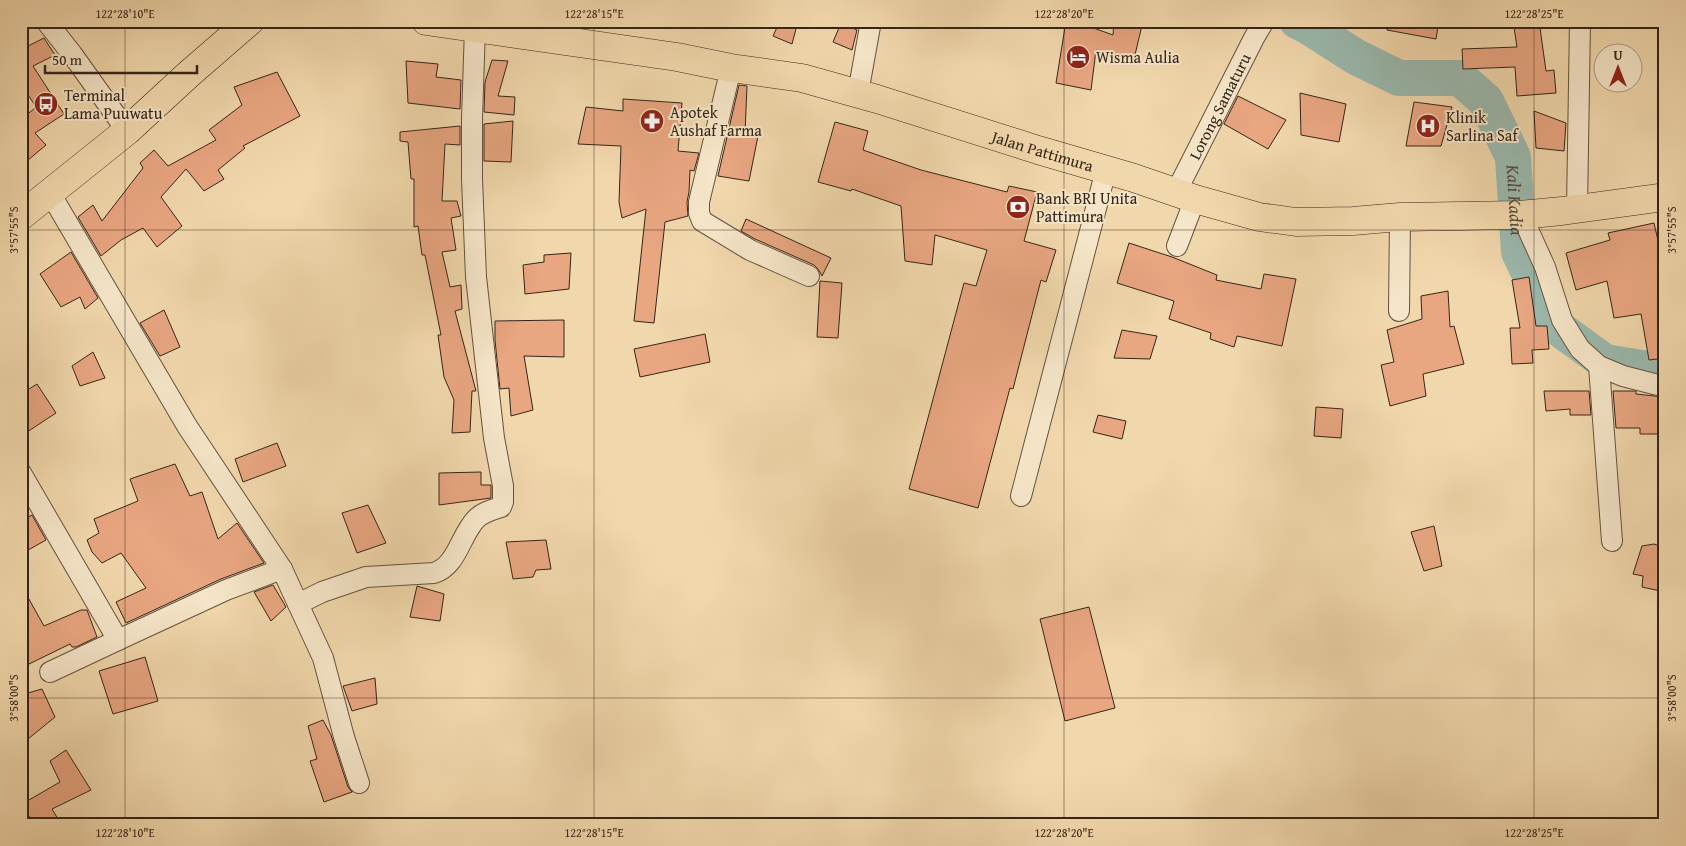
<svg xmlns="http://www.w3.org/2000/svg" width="1686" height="846" viewBox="0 0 1686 846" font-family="'Gentium Book Plus',serif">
	<rect width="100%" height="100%" fill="#f1d8ac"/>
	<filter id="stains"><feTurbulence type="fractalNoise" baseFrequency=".004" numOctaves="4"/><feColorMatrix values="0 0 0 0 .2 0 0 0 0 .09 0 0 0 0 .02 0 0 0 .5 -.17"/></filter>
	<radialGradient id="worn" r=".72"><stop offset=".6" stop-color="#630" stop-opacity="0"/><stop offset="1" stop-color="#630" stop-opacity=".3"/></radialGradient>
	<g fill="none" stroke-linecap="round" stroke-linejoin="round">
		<path stroke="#9bb9ae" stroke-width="36" id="s1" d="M1297,21L1309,27L1356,57L1399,78H1460L1486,101L1513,157L1519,252L1554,325L1605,362L1660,371L1665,370"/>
	</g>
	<g fill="#e8a681" stroke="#362519">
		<path d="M780,21H798L792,44L773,36Z"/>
		<path d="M1066,21H1074L1113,35L1114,21H1143L1134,59L1096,50L1091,90L1056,83Z"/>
		<path d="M1387,21H1439L1436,39L1387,30Z"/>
		<path d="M1513,21H1539L1546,71L1554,70L1556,93L1517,96L1515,67L1463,69L1462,49L1517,47Z"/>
		<path d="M841,23L857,30L852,50L833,42Z"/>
		<path d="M44,38L55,55L33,66L64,114L35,133L46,145L21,166V116L23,118L36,107L21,84V47L22,49Z"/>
		<path d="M492,60L508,61L498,96L515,97L514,115L484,112L485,82Z"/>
		<path d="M406,61L438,64L436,77L461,80L460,109L408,103Z"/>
		<path d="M277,72L300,116L243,146L245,148L218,170L224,179L204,191L186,169L161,197L182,226L157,247L143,228L121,240L101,256L78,217L93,205L102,221L143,168L140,163L154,150L168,166L216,140L209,130L242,105L234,87Z"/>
		<path d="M739,85L747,86L745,133L758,136L749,181L718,176Z"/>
		<path d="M1300,93L1346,104L1339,142L1301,135Z"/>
		<path d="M1238,96L1286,120L1268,149L1224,124Z"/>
		<path d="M623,99L682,103L678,151L699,153L694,171L690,170L689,192L687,202L688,216L665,222L654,323L634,321L646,209L622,218L619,202L621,146L578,144L586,107L623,111Z"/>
		<path d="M1414,102L1452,107L1441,146H1406Z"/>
		<path d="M1534,111L1566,123L1564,151L1536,148Z"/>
		<path d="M513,121L511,162L484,161V124Z"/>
		<path d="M835,122L868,131L863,150L921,170L1007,192L1009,186L1037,192L1024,241L1056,250L1046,282L1041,280L1013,389L1010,388L978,508L909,489L964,283L976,286L987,250L935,235L932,265L905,261L901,206L852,189L851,191L818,182Z"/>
		<path d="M460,126V145L445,144L442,201H457L461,216L451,218L456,250L442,252L450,287L461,285L462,309L455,311L476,391H472L470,432L452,433L454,400L444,377L438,335H441L425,255H422L418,226L414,227V179H411L408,142L400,141V132Z"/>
		<path d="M746,219L831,258L822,276L818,269L814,265L755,239L741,231Z"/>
		<path d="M1654,223L1662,258H1665V358L1649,360L1641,314L1614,318L1607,281L1576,290L1566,253L1610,240L1608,233Z"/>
		<path d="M1129,243L1172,257L1217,275L1216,280L1261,289L1264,274L1296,279L1282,346L1237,336L1234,347L1210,339L1211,333L1169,319L1174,301L1117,283Z"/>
		<path d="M71,252L98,298L85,309L80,297L61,307L40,274Z"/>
		<path d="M571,253L569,289L525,294L523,265L544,262V255Z"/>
		<path d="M1529,277L1536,326H1547L1549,349L1532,350L1533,363L1512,364L1510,328H1520L1512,280Z"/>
		<path d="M820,281L842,283L838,338L817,337Z"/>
		<path d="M1448,291L1450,327L1454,326L1464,364L1423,374L1426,396L1390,406L1381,365L1394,362L1387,330L1422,319L1421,296Z"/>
		<path d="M164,310L180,347L160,356L140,323Z"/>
		<path d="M564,320V357L524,356L533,410L511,416L509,388L500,389L495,340V321Z"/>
		<path d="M1122,330L1157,336L1150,359L1114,358Z"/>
		<path d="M705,334L710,362L640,377L634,349Z"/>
		<path d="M93,352L105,378L80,386L72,366Z"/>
		<path d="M37,384L56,413L21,436V394Z"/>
		<path d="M1544,391H1589L1591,415H1570V409L1546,411Z"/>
		<path d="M1613,391H1636V394L1664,397L1665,434H1640V428H1616Z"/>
		<path d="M1316,407L1343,409L1341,438L1314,436Z"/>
		<path d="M1098,415L1126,421L1122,439L1093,432Z"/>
		<path d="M277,443L286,466L243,482L235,459Z"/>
		<path d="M175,464L190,496L202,492L218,539L237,523L264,563L221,579L126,623L116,602L146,588L121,553L102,563L92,552L87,540L99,533L94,519L138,501L130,479Z"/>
		<path d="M481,472V485H491V498L439,505V473Z"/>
		<path d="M368,505L386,543L357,553L342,513Z"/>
		<path d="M32,515L46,540L21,554V521Z"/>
		<path d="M1434,526L1442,566L1424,571L1411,532Z"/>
		<path d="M546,540L551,569L536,570L533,577L513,579L506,542Z"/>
		<path d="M1654,544L1665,548V592L1642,587L1643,576L1633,574L1642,546Z"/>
		<path d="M21,585L44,626L81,610H87L97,637L76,647H72L70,644L29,664L21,654Z"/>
		<path d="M273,585L286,607L271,621L254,592Z"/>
		<path d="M417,586L444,594L440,621L410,617Z"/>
		<path d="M1089,607L1115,708L1065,721L1040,619Z"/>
		<path d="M145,657L158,701L113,714L99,671Z"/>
		<path d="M375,678L377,704L352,711L343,686Z"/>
		<path d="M42,689L55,717L28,739L21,726V695Z"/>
		<path d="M323,720L331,735L348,787L352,792L324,802L310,761L317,759L308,726Z"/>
		<path d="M66,750L91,790L52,809L58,819L47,825H34L22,804L60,782L50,761Z"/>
	</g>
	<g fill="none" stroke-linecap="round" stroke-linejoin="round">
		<g stroke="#65523e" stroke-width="22">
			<g id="minor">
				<path d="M46,21L72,54L127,131"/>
				<path d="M731,68L699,202V213L702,221L750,250L809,276"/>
				<path d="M858,93L871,21"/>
				<path id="s2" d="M1176,192L1254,38L1264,21"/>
				<path d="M50,193L187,426L282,569"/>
				<path d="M1577,209L1580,21"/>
				<path d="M1521,214L1545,267L1562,320L1580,349L1599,366L1623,376L1658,385H1665"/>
				<path d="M1177,246L1195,199"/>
				<path d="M1399,311L1400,217"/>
				<path d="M1599,366L1612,541"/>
				<path d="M21,473L118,640L226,590L282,569L298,604L322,592L366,577L434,573C457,566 460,536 476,519C483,512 492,510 501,507L503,502V486L494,438L476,277L472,179V118L475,28"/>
				<path d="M1021,496L1106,170"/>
				<path d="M298,604L323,658L344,737L359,783"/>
				<path d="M50,672L118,640"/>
			</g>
		</g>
		<g stroke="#362519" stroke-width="29">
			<g id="highway">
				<path id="s3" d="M426,21L677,57L731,68L802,78L877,99L1038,150L1134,178L1195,199L1259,217L1296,222L1353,221L1400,217L1520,215L1562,211L1665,197"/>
				<path d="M21,216L127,131L190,73L250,21"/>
			</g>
		</g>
		<path stroke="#362519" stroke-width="3" stroke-dasharray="4 2.5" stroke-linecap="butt" d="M637,28L638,21"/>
		<use href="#minor" stroke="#f6e6c9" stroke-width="20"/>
		<use href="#highway" stroke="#f1d8ac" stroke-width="28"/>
	</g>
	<path fill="none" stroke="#362519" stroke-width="1" stroke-opacity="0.45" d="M125,21V825M594,21V825M1064,21V825M1534,21V825M21,230H1665M21,698H1665"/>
	<defs>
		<g id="hotel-disc" transform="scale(1.25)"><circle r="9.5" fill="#8f2418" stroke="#f6e6c9"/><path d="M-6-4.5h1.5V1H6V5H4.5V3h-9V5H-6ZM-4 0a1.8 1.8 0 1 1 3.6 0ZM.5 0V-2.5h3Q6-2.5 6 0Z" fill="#fff"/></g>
		<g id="bus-disc" transform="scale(1.25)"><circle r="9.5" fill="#8f2418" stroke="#f6e6c9"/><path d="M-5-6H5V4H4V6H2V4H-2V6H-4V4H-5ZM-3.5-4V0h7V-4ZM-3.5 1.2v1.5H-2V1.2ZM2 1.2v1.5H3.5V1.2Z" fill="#fff"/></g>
		<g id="pharmacy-disc" transform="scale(1.25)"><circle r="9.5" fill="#8f2418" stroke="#f6e6c9"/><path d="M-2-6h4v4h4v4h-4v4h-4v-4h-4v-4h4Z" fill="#fff"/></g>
		<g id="hospital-disc" transform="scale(1.25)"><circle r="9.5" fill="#8f2418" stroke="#f6e6c9"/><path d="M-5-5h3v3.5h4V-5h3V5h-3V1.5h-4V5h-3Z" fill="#fff"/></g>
		<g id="bank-disc" transform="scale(1.25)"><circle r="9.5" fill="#8f2418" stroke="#f6e6c9"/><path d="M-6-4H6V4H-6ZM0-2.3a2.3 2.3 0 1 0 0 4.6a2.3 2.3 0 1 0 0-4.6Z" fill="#fff"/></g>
	</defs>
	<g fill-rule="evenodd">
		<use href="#hotel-disc" x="1078" y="57"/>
		<use href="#bus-disc" x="46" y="104"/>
		<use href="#pharmacy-disc" x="652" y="121"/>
		<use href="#hospital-disc" x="1428" y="126"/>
		<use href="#bank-disc" x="1018" y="207"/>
	</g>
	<g text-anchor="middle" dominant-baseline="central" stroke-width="4" stroke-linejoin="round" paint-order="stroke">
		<g font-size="16" fill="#362519" stroke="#f6e6c9" text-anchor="start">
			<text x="1096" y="57">Wisma Aulia</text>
			<text x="64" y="95">Terminal<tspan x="64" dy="18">Lama Puuwatu</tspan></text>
			<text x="670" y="112">Apotek<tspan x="670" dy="18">Aushaf Farma</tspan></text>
			<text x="1446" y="117">Klinik<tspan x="1446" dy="18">Sarlina Saf</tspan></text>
			<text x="1036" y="198">Bank BRI Unita<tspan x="1036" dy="18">Pattimura</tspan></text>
		</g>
		<g font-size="16" fill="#362519" stroke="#f6e6c9">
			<text stroke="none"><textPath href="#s2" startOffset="96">Lorong Samaturu</textPath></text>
			<text stroke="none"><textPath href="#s3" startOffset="632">Jalan Pattimura</textPath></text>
		</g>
		<g font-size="18" font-style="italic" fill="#4f4a3e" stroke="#f6e6c9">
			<text stroke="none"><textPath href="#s1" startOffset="318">Kali Kadia</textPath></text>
		</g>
	</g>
	<rect width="1686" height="846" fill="none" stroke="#f1d8ac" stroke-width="55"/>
	<g transform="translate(1618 68)"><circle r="24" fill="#f6e6c9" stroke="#a99983"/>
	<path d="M0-4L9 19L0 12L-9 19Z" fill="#8f2418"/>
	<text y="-8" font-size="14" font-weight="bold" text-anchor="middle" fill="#362519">U</text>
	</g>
	<path d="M45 65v8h152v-8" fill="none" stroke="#362519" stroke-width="2.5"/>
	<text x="52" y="65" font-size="15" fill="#362519" stroke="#f6e6c9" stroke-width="4" paint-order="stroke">50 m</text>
	<rect x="28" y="28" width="1630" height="790" fill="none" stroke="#362519" stroke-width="2"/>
	<g font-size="12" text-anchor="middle" fill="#362519">
		<text x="125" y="18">122°28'10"E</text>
		<text x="594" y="18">122°28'15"E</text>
		<text x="1064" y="18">122°28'20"E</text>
		<text x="1534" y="18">122°28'25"E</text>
		<text transform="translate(14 230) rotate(-90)" y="4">3°57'55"S</text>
		<text transform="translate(1672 230) rotate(-90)" y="4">3°57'55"S</text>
		<text transform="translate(14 698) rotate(-90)" y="4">3°58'00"S</text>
		<text transform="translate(1672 698) rotate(-90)" y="4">3°58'00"S</text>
		<text x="125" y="837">122°28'10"E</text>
		<text x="594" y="837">122°28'15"E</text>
		<text x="1064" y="837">122°28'20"E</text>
		<text x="1534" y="837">122°28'25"E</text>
	</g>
	<rect width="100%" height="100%" filter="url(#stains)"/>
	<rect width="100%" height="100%" fill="url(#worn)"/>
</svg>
